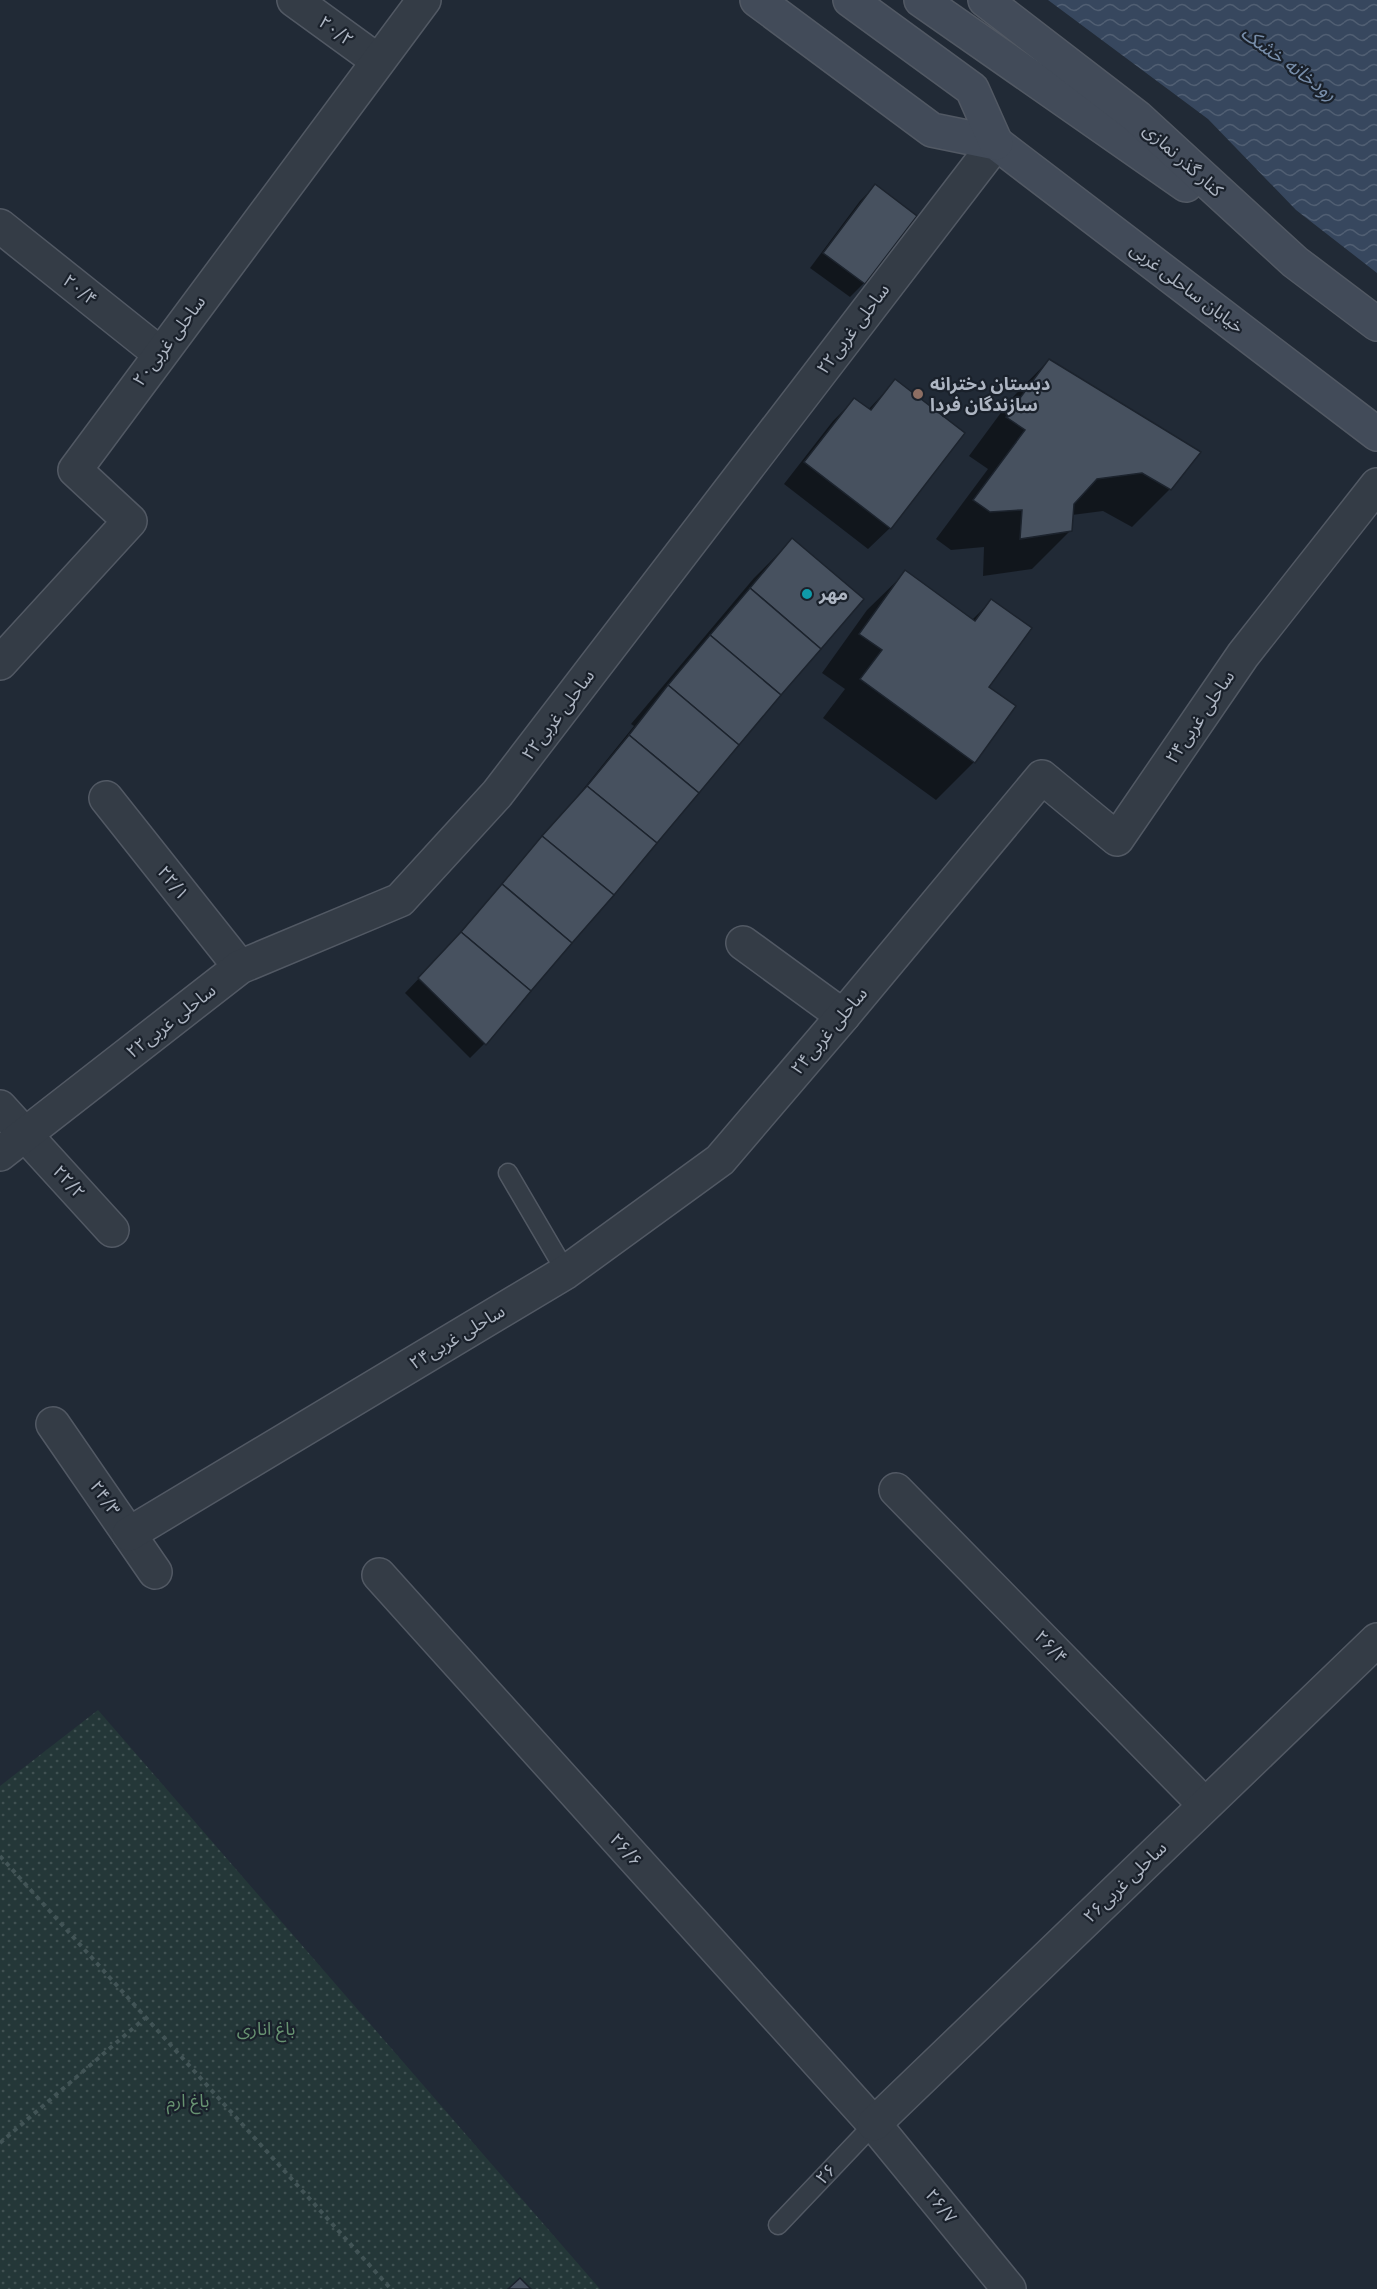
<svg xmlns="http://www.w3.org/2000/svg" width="1377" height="2289" viewBox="0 0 1377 2289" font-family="'DM Sans','Noto Sans Arabic',sans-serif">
	<defs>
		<pattern id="garden-dots" width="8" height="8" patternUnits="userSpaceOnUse" patternTransform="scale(1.5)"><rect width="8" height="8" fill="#243738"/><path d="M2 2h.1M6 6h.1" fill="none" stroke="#415253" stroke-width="1.8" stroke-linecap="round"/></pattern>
		<pattern id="water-waves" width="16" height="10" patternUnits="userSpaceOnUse" patternTransform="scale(1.5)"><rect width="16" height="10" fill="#37475e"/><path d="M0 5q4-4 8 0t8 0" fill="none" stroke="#515f73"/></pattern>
	</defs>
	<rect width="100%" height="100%" fill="#212a36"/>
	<path fill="url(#garden-dots)" d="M98,1710L600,2289H0V1786Z"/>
	<path fill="url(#water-waves)" d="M1048,0H1377V273L1296,210L1208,119Z"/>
	<g fill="#0007">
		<path d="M875,186L864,283L850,297L810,268L860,201Z"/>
		<path d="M1049,360L1170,489L1132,527L1103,511L1072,515L1070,531L1032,569L983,576L984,547L951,550L936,539L988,469L969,456L1011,399Z"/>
		<path d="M895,381L963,434L890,528L868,549L784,484L833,421L854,400L868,410Z"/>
		<path d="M792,540L735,747L484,1044L470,1058L405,993L447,949L572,803L634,726L631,724L754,578Z"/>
		<path d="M906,572L972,620L991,601L987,687L974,762L936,800L823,718L845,689L822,673L867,610Z"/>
	</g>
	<g fill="#47515f" stroke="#1c232d" stroke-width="1.5">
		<path d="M875,184L917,216L865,284L823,253Z"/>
		<path d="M1049,359L1201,452L1171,490L1142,473L1097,479L1074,504L1072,531L1020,539L1022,510L990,512L973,500L1025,430L1006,417Z"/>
		<path d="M895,379L965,433L891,529L804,462L854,398L871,410Z"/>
		<path d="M792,538L864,599L821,649L750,588Z"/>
		<path d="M905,570L975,621L991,599L1032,628L989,687L1016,706L975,763L860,679L882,650L859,634Z"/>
		<path d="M750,588L821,649L781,695L710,635Z"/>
		<path d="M710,635L781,695L739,745L668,685Z"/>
		<path d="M668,685L739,745L699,793L629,735Z"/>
		<path d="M629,735L699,793L657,843L587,786Z"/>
		<path d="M587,786L657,843L614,895L542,836Z"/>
		<path d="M542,836L614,895L572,943L502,884Z"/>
		<path d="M502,884L572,943L531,991L461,932Z"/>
		<path d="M461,932L531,991L486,1045L418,978Z"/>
		<path d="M520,2278L531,2289H508Z"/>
	</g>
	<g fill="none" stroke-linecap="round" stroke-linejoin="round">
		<g stroke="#525964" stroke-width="21">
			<g id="service">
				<path d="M508,1173L566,1272"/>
				<path d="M778,2225L874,2124"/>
			</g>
		</g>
		<g stroke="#525964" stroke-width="36">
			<g id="minor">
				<path d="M294,0L378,61"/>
				<path d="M0,226L159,353"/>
				<path d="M0,663L130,521L75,470L424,0"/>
				<path d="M106,798L240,967"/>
				<path d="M743,943L843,1016"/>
				<path d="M0,1107L112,1230"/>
				<path d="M0,1154L240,967L400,900L497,794L996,143"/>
				<path d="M53,1424L155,1572"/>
				<path d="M896,1490L1205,1805"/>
				<path d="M129,1534L566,1272L720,1160L843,1016L1042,777L1117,839L1243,655L1377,485"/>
				<path d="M379,1575L874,2124L1009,2289"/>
				<path d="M874,2124L1377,1640"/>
			</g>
		</g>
		<g stroke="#525964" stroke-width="36">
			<g id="secondary">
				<path d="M757,0L932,130L996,143L1377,434"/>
				<path d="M850,0L972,89L996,143"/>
				<path d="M921,0L1186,185"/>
				<path d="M985,0L1137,117L1295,262L1377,324"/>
			</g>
		</g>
		<g stroke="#425456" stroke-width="4" stroke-dasharray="4.5 4.5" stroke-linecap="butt">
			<path d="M0,1856L391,2289"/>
			<path d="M0,2143L145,2018"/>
		</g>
		<use href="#service" stroke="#343c46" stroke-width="18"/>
		<use href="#minor" stroke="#343c46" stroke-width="33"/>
		<use href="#secondary" stroke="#424b59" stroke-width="33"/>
	</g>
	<circle fill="#8d6e63" stroke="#1a212b" stroke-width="2" cx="918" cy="394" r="6"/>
	<circle fill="#0f9aa8" stroke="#1a212b" stroke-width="2" cx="807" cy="594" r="6"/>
	<g text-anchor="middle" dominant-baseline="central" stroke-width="4.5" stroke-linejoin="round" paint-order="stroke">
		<g font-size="18" fill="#aeb6c3" stroke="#1a212b">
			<text transform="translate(336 31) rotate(36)">۲۰/۲</text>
			<text transform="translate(1183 160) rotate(42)">کنار گذر نمازی</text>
			<text transform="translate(1187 288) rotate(37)">خیابان ساحلی غربی</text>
			<text transform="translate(80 290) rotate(39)">۲۰/۴</text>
			<text transform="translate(853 329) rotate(-53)">ساحلی غربی۲۲</text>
			<text transform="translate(169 341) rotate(-53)">ساحلی غربی۲۰</text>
			<text transform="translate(558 715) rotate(-53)">ساحلی غربی۲۲</text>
			<text transform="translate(1200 717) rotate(-56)">ساحلی غربی۲۴</text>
			<text transform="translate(173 883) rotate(51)">۲۲/۱</text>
			<text transform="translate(171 1021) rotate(-38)">ساحلی غربی۲۲</text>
			<text transform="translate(829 1031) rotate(-50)">ساحلی غربی۲۴</text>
			<text transform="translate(69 1182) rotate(48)">۲۲/۲</text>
			<text transform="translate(457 1337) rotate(-31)">ساحلی غربی۲۴</text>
			<text transform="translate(105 1498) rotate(55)">۲۴/۳</text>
			<text transform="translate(1051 1647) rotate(46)">۲۶/۴</text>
			<text transform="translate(626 1850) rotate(48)">۲۶/۶</text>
			<text transform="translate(1125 1882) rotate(-44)">ساحلی غربی۲۶</text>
			<text transform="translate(826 2174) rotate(-46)">۲۶</text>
			<text transform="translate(941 2206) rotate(51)">۲۶/۷</text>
		</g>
		<g font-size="18" font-weight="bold" fill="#aeb6c3" stroke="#1a212b" text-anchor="start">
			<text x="930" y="384">دبستان دخترانه<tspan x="930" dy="21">سازندگان فردا</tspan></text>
			<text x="819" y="594">مهر</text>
		</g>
		<g font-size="18" fill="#679271" stroke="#1a212b">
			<text x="266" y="2029">باغ اناری</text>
			<text x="188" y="2101">باغ ارم</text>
		</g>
		<g font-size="20" font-style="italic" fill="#788eaa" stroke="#1a212b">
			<text transform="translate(1289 63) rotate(36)">رودخانه خشک</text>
		</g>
	</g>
</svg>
